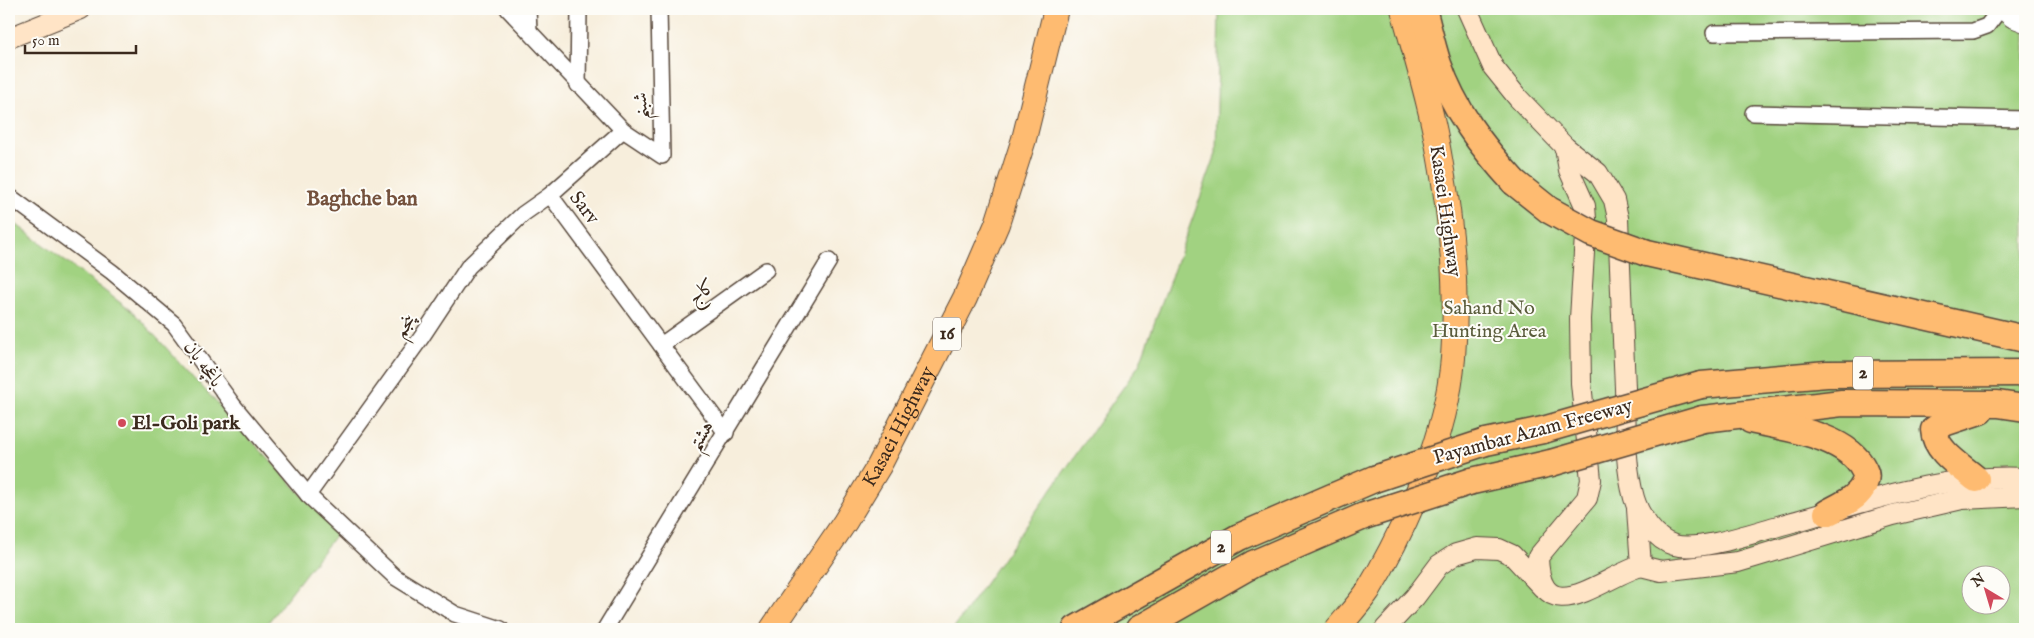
<svg xmlns="http://www.w3.org/2000/svg" width="2034" height="638" viewBox="0 0 2034 638" font-family="'IM FELL English',Amiri,serif">
	<rect width="100%" height="100%" fill="#fdfcf7"/>
	<filter id="ink" filterUnits="userSpaceOnUse"><feTurbulence type="fractalNoise" baseFrequency=".02" numOctaves="2"/><feDisplacementMap in="SourceGraphic" scale="10" xChannelSelector="R" yChannelSelector="G"/><feConvolveMatrix kernelMatrix="1 2 1 2 8 2 1 2 1" color-interpolation-filters="sRGB"/></filter>
	<filter id="wash" filterUnits="userSpaceOnUse"><feTurbulence type="fractalNoise" baseFrequency=".0096" numOctaves="4" result="noise"/><feDisplacementMap in="SourceGraphic" scale="20" xChannelSelector="R" yChannelSelector="G"/><feGaussianBlur stdDeviation="1.12" result="paint"/><feColorMatrix in="noise" values="0 0 0 0 0 0 0 0 0 0 0 0 0 0 0 0 0 1.4 0 .05"/><feComposite in="paint" operator="in"/></filter>
	<g filter="url(#wash)">
		<rect width="100%" height="100%" fill="#f7eedc"/>
		<g fill="#a1d281" stroke="#6e7e50" fill-rule="evenodd">
			<path d="M1219,9H2025V629H953L1139,365L1216,154ZM1972,576H2002V606H1972Z"/>
			<path d="M9,219L134,313L337,533L263,629H9Z"/>
		</g>
	</g>
	<g filter="url(#ink)">
		<g fill="none" stroke-linecap="round" stroke-linejoin="round">
			<g stroke="#57473a" stroke-width="18">
				<g id="minor">
					<path d="M508,9L623,130L550,195L726,433"/>
					<path d="M528,9L529,31"/>
					<path d="M1714,33L1973,31L1987,26L2000,9"/>
					<path d="M578,85L579,9"/>
					<path d="M1753,113L2025,119"/>
					<path d="M623,130L662,156L659,9"/>
					<path d="M9,196L112,272L174,324L233,405L308,495L395,577L455,614L501,629"/>
					<path d="M661,345L766,270"/>
					<path d="M308,495L421,338L468,267L523,214L550,195"/>
					<path d="M605,629L829,261"/>
				</g>
			</g>
			<g stroke="#57473a" stroke-width="20">
				<path id="tertiary" d="M2001,9L2012,18L2025,23"/>
			</g>
			<g stroke="#57473a" stroke-width="22">
				<g id="secondary">
					<path d="M1467,9L1493,67L1518,98L1565,147L1598,173L1614,200L1618,218C1620,275 1623,332 1625,388C1626,424 1624,462 1634,498C1639,515 1655,540 1674,545C1698,552 1753,533 1778,526C1857,505 1942,473 2025,478"/>
					<path d="M9,38L81,9"/>
					<path d="M1565,147L1569,170L1585,206L1586,219L1580,319L1581,383L1591,480L1587,498L1538,557C1540,635 1604,576 1641,566L1637,509"/>
					<path d="M1641,566L1661,571L1738,562L1893,515L1962,499L2025,496"/>
					<path d="M1385,629L1415,597L1439,565L1456,554L1477,548L1499,549L1512,555L1543,588"/>
				</g>
			</g>
			<g stroke="#57473a" stroke-width="26">
				<g id="trunk">
					<path id="s1" d="M772,629L845,522L879,466L965,298L997,224L1024,139L1056,9"/>
					<path d="M1337,629C1347,617 1359,604 1368,591C1407,526 1447,435 1453,358C1458,292 1452,225 1440,159C1432,109 1416,58 1403,9"/>
				</g>
			</g>
			<g stroke="#57473a" stroke-width="29">
				<g id="motorway">
					<path d="M1423,9C1428,27 1432,46 1438,64C1454,110 1482,147 1514,182"/>
					<path d="M1647,253L2025,339"/>
					<path d="M1701,385L1827,374L2025,373"/>
					<path d="M1703,419L1842,403L1998,404L2025,408"/>
					<path d="M1751,420C1786,428 1847,435 1864,470C1869,479 1862,491 1854,497C1847,503 1836,508 1827,513"/>
					<path d="M1486,442L1543,430"/>
					<path d="M1976,479C1961,466 1935,451 1934,430L1944,423L1980,411"/>
					<path d="M1472,481L1551,463"/>
					<path d="M1076,629L1239,537L1374,479"/>
					<path d="M1139,629L1253,564L1364,516"/>
				</g>
			</g>
			<use href="#minor" stroke="#fff" stroke-width="15"/>
			<use href="#tertiary" stroke="#fff" stroke-width="18"/>
			<use href="#secondary" stroke="#ffe4c6" stroke-width="20"/>
			<use href="#trunk" stroke="#febb71" stroke-width="24"/>
			<use href="#motorway" stroke="#febb71" stroke-width="26"/>
			<g stroke="#57473a" stroke-width="29" stroke-linecap="butt">
				<g id="motorway-bridge">
					<path d="M1514,182L1549,210L1591,233L1647,253"/>
					<path d="M1543,430L1701,385"/>
					<path d="M1551,463L1703,419"/>
					<path d="M1374,479L1486,442"/>
					<path d="M1364,516L1472,481"/>
				</g>
			</g>
			<use href="#motorway-bridge" stroke="#febb71" stroke-width="26"/>
		</g>
	</g>
	<circle fill="#d1495b" stroke="#fdfcf7" stroke-width="2" cx="122" cy="423" r="5"/>
	<g text-anchor="middle" dominant-baseline="central" stroke-width="4" stroke-linejoin="round" paint-order="stroke">
		<g fill="#fdfcf7" stroke="#75695f" stroke-width="1">
			<rect x="933" y="317.5" width="28" height="33" rx="4"/>
			<rect x="1853" y="356.5" width="20" height="33" rx="4"/>
			<rect x="1211" y="530.5" width="20" height="33" rx="4"/>
		</g>
		<g font-size="19" font-weight="bold" fill="#3b2a1e">
			<text x="947" y="334">16</text>
			<text x="1863" y="373">2</text>
			<text x="1221" y="547">2</text>
		</g>
		<g font-size="20" fill="#3b2a1e" stroke="#fdfcf7">
			<text transform="translate(641 106) rotate(-91)">شبنم</text>
			<text transform="translate(584 208) rotate(53)">Sarv</text>
			<text transform="translate(1445 211) rotate(82)">Kasaei Highway</text>
			<text transform="translate(702 292) rotate(-36)">کاج</text>
			<text transform="translate(405 326) rotate(-55)">پنجم</text>
			<text transform="translate(203 364) rotate(54)">باغچه بان</text>
			<text stroke="none"><textPath href="#s1" startOffset="239">Kasaei Highway</textPath></text>
			<text transform="translate(1533 432) rotate(-15)">Payambar Azam Freeway</text>
			<text transform="translate(701 436) rotate(-59)">هشتم</text>
		</g>
		<g font-size="20" fill="#5a5c3c" stroke="#fdfcf7">
			<text x="1489" y="308">Sahand No<tspan x="1489" dy="23">Hunting Area</tspan></text>
		</g>
		<g font-size="20" font-weight="bold" fill="#3b2a1e" stroke="#fdfcf7" text-anchor="start">
			<text x="132" y="423">El-Goli park</text>
		</g>
		<g font-size="21" font-weight="bold" fill="#74513c" stroke="#fdfcf7">
			<text x="362" y="199">Baghche ban</text>
		</g>
	</g>
	<rect width="2034" height="638" fill="none" stroke="#fdfcf7" stroke-width="30"/>
	<g transform="translate(1986 590) rotate(322)"><circle r="24" fill="#fdfcf7" stroke="#afa8a0"/>
	<path d="M0-4L9 19L0 12L-9 19Z" fill="#d1495b"/>
	<text y="-8" font-size="14" font-weight="bold" text-anchor="middle" fill="#3b2a1e">N</text>
	</g>
	<path d="M25 45v8h111v-8" fill="none" stroke="#3b2a1e" stroke-width="2.5"/>
	<text x="32" y="45" font-size="15" fill="#3b2a1e" stroke="#fdfcf7" stroke-width="4" paint-order="stroke">50 m</text>
</svg>
